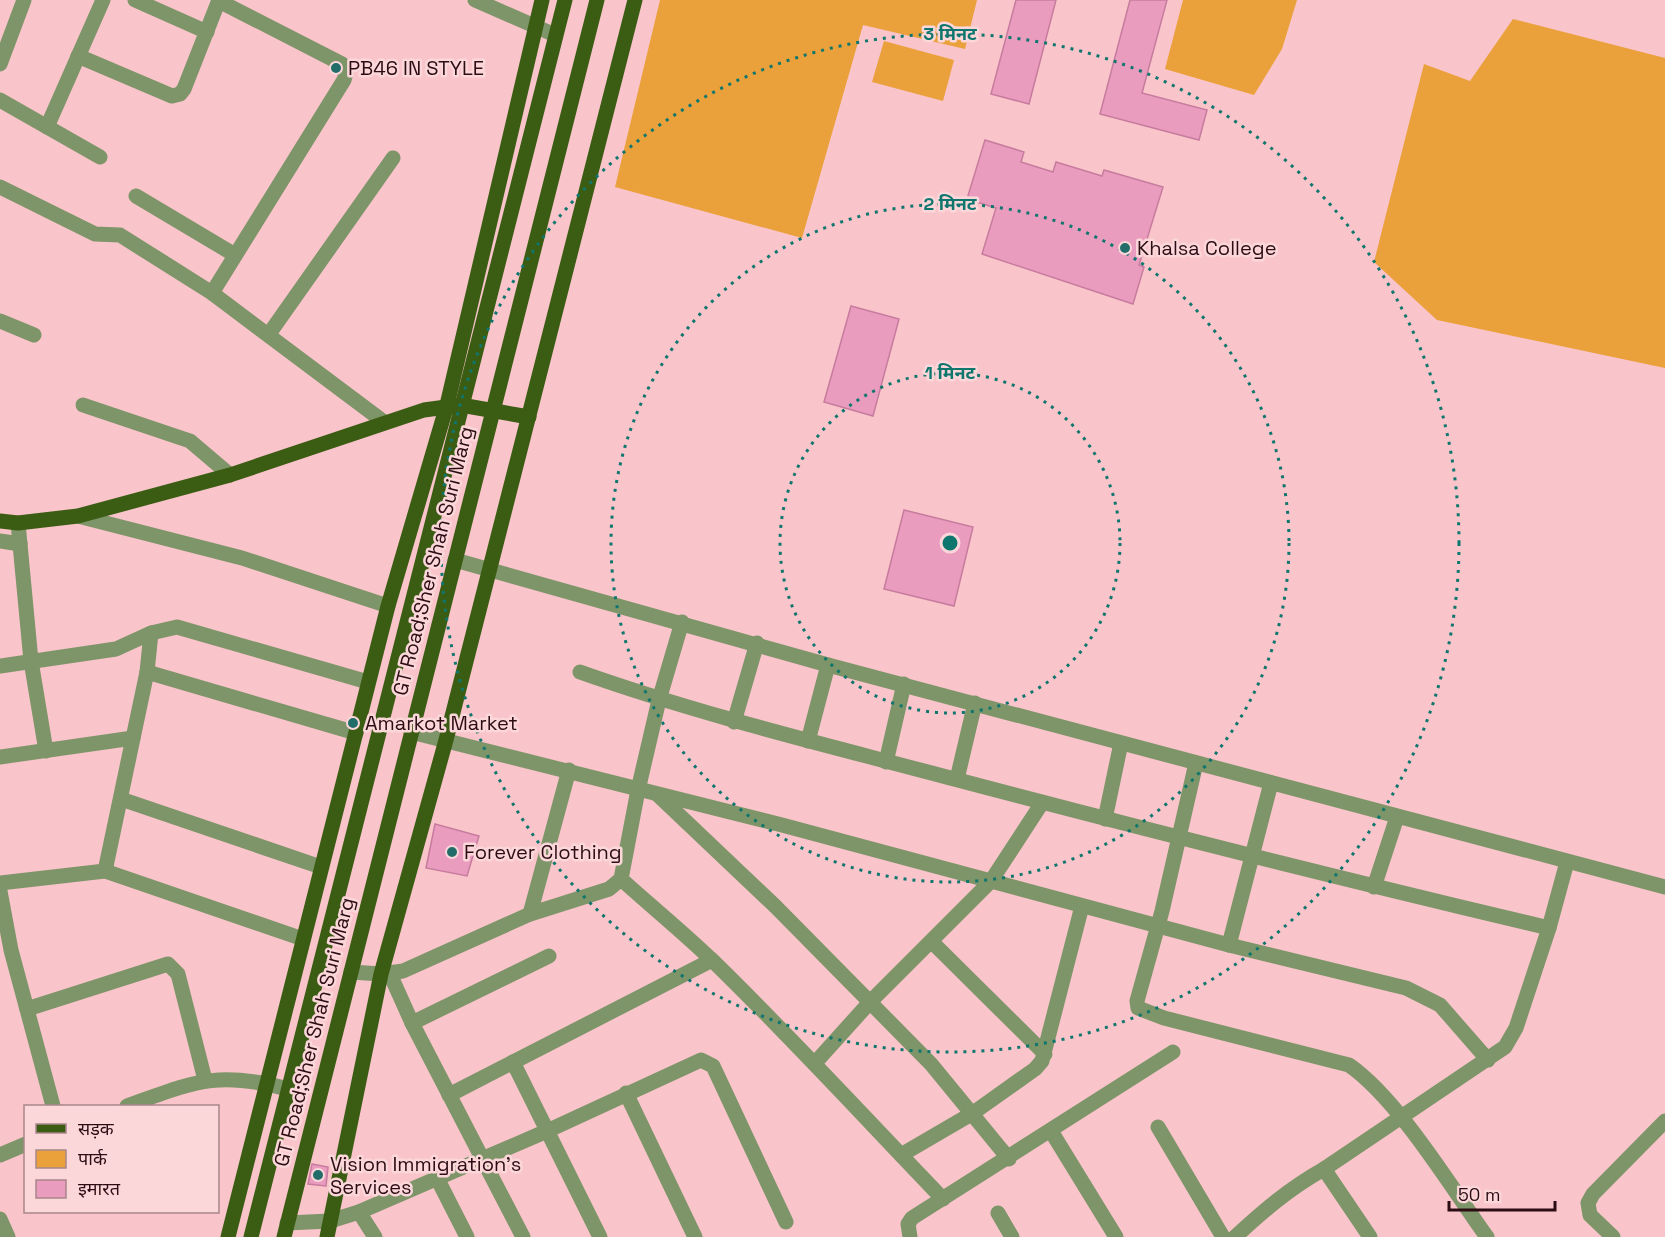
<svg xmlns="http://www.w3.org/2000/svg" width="1665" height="1237" viewBox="0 0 1665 1237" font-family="'Space Grotesk','Noto Sans Devanagari',sans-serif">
	<rect width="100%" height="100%" fill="#f9c4ca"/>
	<g fill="#eaa13b">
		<path d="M660,0H977L965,49L863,25L802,238L615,187Z"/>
		<path d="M1183,0H1297L1282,49L1254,95L1165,69Z"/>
		<path d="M1513,19L1665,58V368L1437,320L1374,262L1424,64L1470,81Z"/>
		<path d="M884,41L954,60L943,101L872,82Z"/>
	</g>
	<g fill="#ea9cbf" stroke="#c77c9e" stroke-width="1.5">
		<path d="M1016,0H1056L1029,104L991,94Z"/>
		<path d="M1130,0H1167L1142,93L1207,110L1199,140L1100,114Z"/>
		<path d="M985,140L1024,152L1021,162L1053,172L1056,162L1102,176L1104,170L1163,187L1139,265L1144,267L1133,304L982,254L996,208L967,199Z"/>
		<path d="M851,306L899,319L873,416L824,402Z"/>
		<path d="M904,510L973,527L954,606L884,589Z"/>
		<path d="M435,824L479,836L467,876L426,868Z"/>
		<path d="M312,1164L328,1167L326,1186L308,1184Z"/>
	</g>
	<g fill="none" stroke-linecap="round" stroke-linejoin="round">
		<g stroke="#7d9568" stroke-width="15">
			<path d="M135,0L207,32"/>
			<path d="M475,0L555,35"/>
			<path d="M78,56L172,96L180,94L184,89L219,0"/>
			<path d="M0,64L24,0"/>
			<path d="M0,100L100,157"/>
			<path d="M47,127L103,0"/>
			<path d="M0,187L95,234L120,235L212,293L384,422"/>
			<path d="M136,196L235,255"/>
			<path d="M212,293L344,80L346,73L342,64L219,1"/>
			<path d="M0,321L34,335"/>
			<path d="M269,334L393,158"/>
			<path d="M83,405L190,441L230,475"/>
			<path d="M78,516L242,558L388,606"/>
			<path d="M18,523L31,661L46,751"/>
			<path d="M0,541L20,544"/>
			<path d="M455,560L828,665L1665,887"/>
			<path d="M0,666L116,649L151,633L177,627L368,682"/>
			<path d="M147,672L356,733"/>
			<path d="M580,672C704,716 831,746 958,780C1154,832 1351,881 1549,928"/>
			<path d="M734,722L757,643"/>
			<path d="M411,732L782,825L1229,945L1406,988L1440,1005L1488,1060"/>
			<path d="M808,741L828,665"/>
			<path d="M0,757L133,738"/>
			<path d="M886,762L904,684"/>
			<path d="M1196,763L1162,911L1137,1001L1138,1008L1164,1018L1349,1065C1398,1099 1451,1187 1487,1237"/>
			<path d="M957,779L975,703"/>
			<path d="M658,795L776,907L931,1064L1009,1159"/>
			<path d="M121,799L321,867"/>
			<path d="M1105,819L1121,743"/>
			<path d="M105,871L147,672L151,633"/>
			<path d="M621,879C652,907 684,933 714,962C792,1038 867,1120 943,1199"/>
			<path d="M0,883L105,871L303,939"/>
			<path d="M1374,887L1397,817"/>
			<path d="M0,891L11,950L53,1106"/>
			<path d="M530,914L569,770"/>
			<path d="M932,942L1045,1054"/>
			<path d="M1229,945L1271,783"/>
			<path d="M351,972L381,974L403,971L530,914L609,889L621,879L638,790L659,700L682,622"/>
			<path d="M390,974L412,1023L523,1237"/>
			<path d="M27,1009L168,964L178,974L205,1080"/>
			<path d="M412,1023L549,956"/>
			<path d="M513,1062L600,1237"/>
			<path d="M815,1063L870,1002L991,881L1042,803"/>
			<path d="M626,1093L695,1237"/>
			<path d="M449,1095L712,960"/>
			<path d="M127,1106C194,1082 216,1070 288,1089"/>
			<path d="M1158,1127L1223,1237"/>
			<path d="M1051,1131L1116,1237"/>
			<path d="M0,1155L26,1144"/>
			<path d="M901,1155L973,1113L1035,1069L1042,1061L1082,906"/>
			<path d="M1324,1169L1370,1237"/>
			<path d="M437,1178L467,1237"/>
			<path d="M359,1212L375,1237"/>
			<path d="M998,1213L1012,1237"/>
			<path d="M0,1219L8,1237"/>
			<path d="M287,1223L330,1221L359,1212L547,1131L701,1060L713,1066L786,1222"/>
			<path d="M910,1237L908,1224L912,1218L1173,1052"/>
			<path d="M1235,1237C1263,1211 1290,1188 1324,1169L1505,1047L1516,1028L1549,928L1567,862"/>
			<path d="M1613,1237L1590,1215L1588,1203L1593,1194L1665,1121"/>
		</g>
		<g stroke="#3b5d13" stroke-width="15">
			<path d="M0,521L18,523L78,516L230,475L424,410L461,405L529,417"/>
			<path d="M228,1237L388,606L447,405L542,0"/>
			<path d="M251,1237L565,0"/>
			<path d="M284,1237L597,0"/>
			<path d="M327,1237L381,974L446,740L635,0"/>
		</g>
	</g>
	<g fill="none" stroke="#0f766e" stroke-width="3" stroke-dasharray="3 6">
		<circle cx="950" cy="543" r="170"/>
		<circle cx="950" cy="543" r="339"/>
		<circle cx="950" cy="543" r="509"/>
	</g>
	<g fill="#226d6a" stroke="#fbd7da" stroke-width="2">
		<circle cx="336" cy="68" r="6"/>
		<circle cx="1125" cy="248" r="6"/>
		<circle cx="353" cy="723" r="6"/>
		<circle cx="452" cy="852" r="6"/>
		<circle cx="318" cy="1175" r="6"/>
	</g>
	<g text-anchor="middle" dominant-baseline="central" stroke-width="5" stroke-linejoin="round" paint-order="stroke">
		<g font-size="20" fill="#2c0d13" stroke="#fbd7da" text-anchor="start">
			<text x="348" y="68">PB46 IN STYLE</text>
			<text x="1137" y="248">Khalsa College</text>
			<text x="365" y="723">Amarkot Market</text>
			<text x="464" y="852">Forever Clothing</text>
			<text x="330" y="1164">Vision Immigration's<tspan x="330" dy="23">Services</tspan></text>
		</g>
		<g font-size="20" fill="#2c0d13" stroke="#fbd7da">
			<text transform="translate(433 561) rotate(-76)">GT Road;Sher Shah Suri Marg</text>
			<text transform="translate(314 1032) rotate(-76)">GT Road;Sher Shah Suri Marg</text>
		</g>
	</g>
	<circle cx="950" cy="543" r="9" fill="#0f766e" stroke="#fbd7da" stroke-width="3"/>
	<g font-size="18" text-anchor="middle" font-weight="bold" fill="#0f766e" stroke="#fbd7da" stroke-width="5" stroke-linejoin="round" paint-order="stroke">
		<text x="950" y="40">3 मिनट</text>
		<text x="950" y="210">2 मिनट</text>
		<text x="950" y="379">1 मिनट</text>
	</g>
	<rect x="24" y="1105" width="195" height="108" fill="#fbd7da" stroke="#a8868a" stroke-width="1.5"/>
	<rect x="36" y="1124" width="30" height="9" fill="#3b5d13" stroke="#a8868a" stroke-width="1.5"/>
	<text x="78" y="1135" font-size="18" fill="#2c0d13">सड़क</text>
	<rect x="36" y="1150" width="30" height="18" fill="#eaa13b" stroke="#a8868a" stroke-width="1.5"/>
	<text x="78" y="1165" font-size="18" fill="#2c0d13">पार्क</text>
	<rect x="36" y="1180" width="30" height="18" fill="#ea9cbf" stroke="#a8868a" stroke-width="1.5"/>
	<text x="78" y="1195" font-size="18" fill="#2c0d13">इमारत</text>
	<path d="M1449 1201v9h106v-9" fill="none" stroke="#2c0d13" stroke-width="3"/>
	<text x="1458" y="1201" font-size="18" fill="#2c0d13" stroke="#fbd7da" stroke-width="4.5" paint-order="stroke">50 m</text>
</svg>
